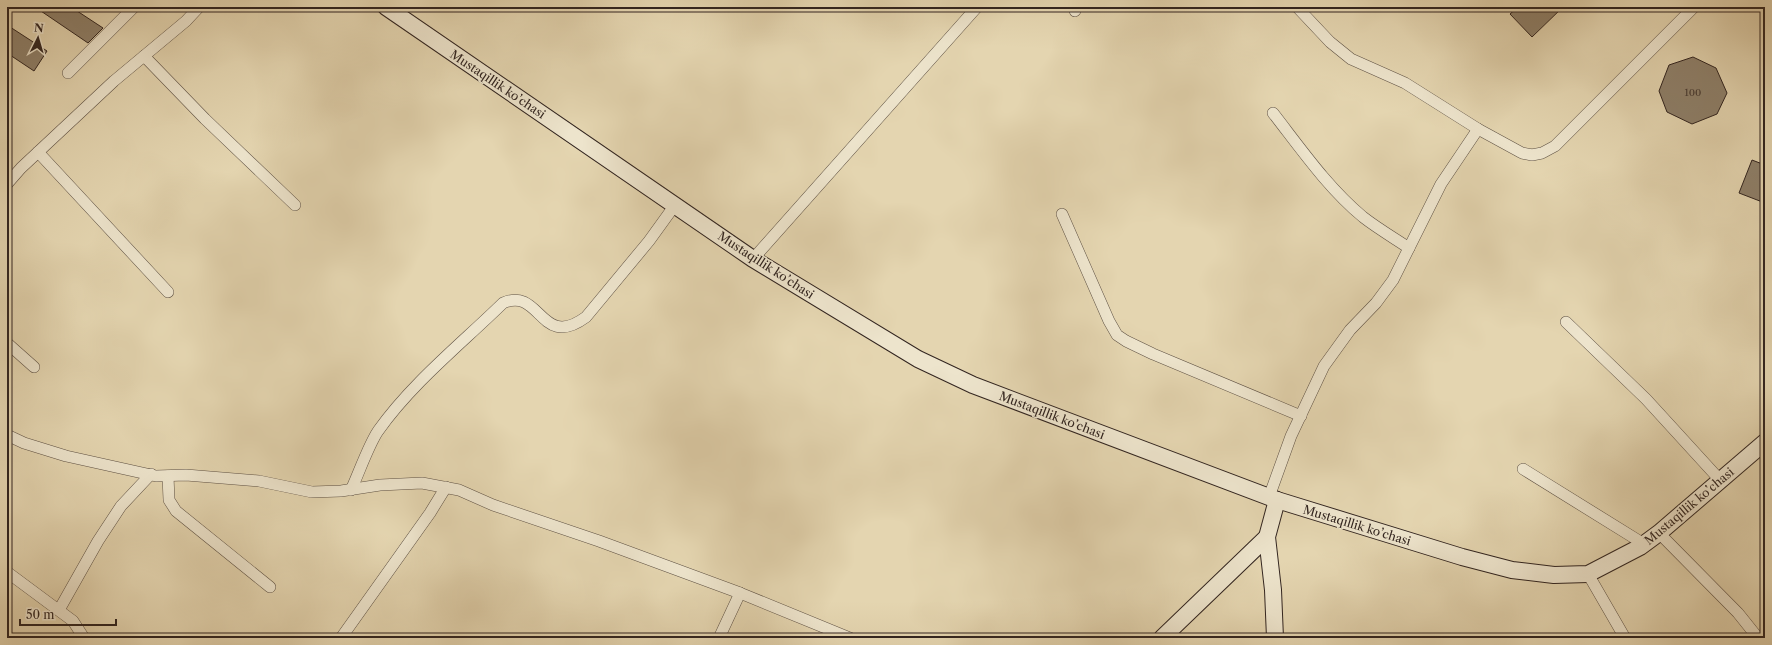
<svg xmlns="http://www.w3.org/2000/svg" width="1772" height="645" viewBox="0 0 1772 645" font-family="'Libre Caslon Text',serif">
	<rect width="100%" height="100%" fill="#e4d5b0"/>
	<filter id="stains"><feTurbulence type="fractalNoise" baseFrequency=".005" numOctaves="4"/><feColorMatrix values="0 0 0 0 .2 0 0 0 0 .09 0 0 0 0 .02 0 0 0 .5 -.17"/></filter>
	<radialGradient id="worn" r=".72"><stop offset=".6" stop-color="#630" stop-opacity="0"/><stop offset="1" stop-color="#630" stop-opacity=".3"/></radialGradient>
	<g fill="#8f816b" stroke="#322520">
		<path d="M35,7H71L103,28L88,43Z"/>
		<path d="M1518,7H1563L1532,37L1510,14Z"/>
		<path d="M7,25L47,51L34,71L7,53Z"/>
		<path d="M1693,57L1716,68L1727,93L1717,114L1692,124L1667,112L1659,91L1669,65Z"/>
		<path d="M1752,160L1765,165V203L1739,193Z"/>
	</g>
	<g fill="none" stroke-linecap="round" stroke-linejoin="round">
		<g stroke="#5e5144" stroke-width="12">
			<g id="street">
				<path d="M1074,7L1075,11"/>
				<path d="M1297,7L1330,42L1351,59L1405,83L1478,129L1522,153L1532,155L1542,153L1555,146L1694,7"/>
				<path d="M144,56L205,119L295,205"/>
				<path d="M68,73L134,7"/>
				<path d="M1273,113C1301,149 1328,188 1363,217C1377,228 1394,238 1409,248"/>
				<path d="M38,152L168,292"/>
				<path d="M7,184L21,168L114,81L186,21L199,7"/>
				<path d="M1062,214L1109,321L1117,335L1126,341L1153,354L1301,416"/>
				<path d="M753,259L977,7"/>
				<path d="M1566,322L1646,399L1720,480"/>
				<path d="M7,343L34,367"/>
				<path d="M7,435L24,443L66,456L156,476L186,475L259,481L312,492L341,491L380,485L422,483L459,490L493,505L599,541L740,593L850,638"/>
				<path d="M1523,469L1644,544"/>
				<path d="M168,476L169,500L176,511L270,587"/>
				<path d="M351,490C359,473 368,446 378,431C412,383 461,344 503,303C541,286 540,351 586,317L649,241L675,205"/>
				<path d="M1269,497L1291,436L1324,366L1350,330L1376,303L1393,280L1441,184L1478,129"/>
				<path d="M1659,533L1738,613L1758,638"/>
				<path d="M7,572L73,621L84,638"/>
				<path d="M1588,574L1625,638"/>
				<path d="M59,610L98,541L121,506L151,474"/>
				<path d="M341,638L430,513L446,487"/>
				<path d="M719,638L740,593"/>
			</g>
		</g>
		<g stroke="#322520" stroke-width="18">
			<g id="secondary">
				<path d="M386,7L753,259L918,359L973,385L1277,500L1462,557L1512,570L1554,575L1588,574L1640,547L1659,533L1765,442"/>
				<path d="M1162,638L1267,537"/>
				<path d="M1275,638L1273,590L1267,537L1277,500"/>
			</g>
		</g>
		<use href="#street" stroke="#ede4cc" stroke-width="11"/>
		<use href="#secondary" stroke="#ede4cc" stroke-width="16"/>
	</g>
	<g text-anchor="middle" dominant-baseline="central" stroke-width="3" stroke-linejoin="round" paint-order="stroke">
		<g font-size="10" fill="#493c33">
			<text x="1693" y="92">100</text>
		</g>
		<g font-size="12" fill="#322520" stroke="#ede4cc">
			<text transform="translate(498 84) rotate(34)">Mustaqillik ko’chasi</text>
			<text transform="translate(766 265) rotate(33)">Mustaqillik ko’chasi</text>
			<text transform="translate(1052 415) rotate(21)">Mustaqillik ko’chasi</text>
			<text transform="translate(1689 506) rotate(-40)">Mustaqillik ko’chasi</text>
			<text transform="translate(1357 525) rotate(17)">Mustaqillik ko’chasi</text>
		</g>
	</g>
	<rect width="1772" height="645" fill="none" stroke="#e4d5b0" stroke-width="24"/>
	<rect x="8" y="8" width="1756" height="629" fill="none" stroke="#322520" stroke-width="2"/>
	<rect x="12" y="12" width="1748" height="621" fill="none" stroke="#322520"/>
	<g transform="translate(38 38) rotate(5)" stroke="#ede4cc" stroke-width="3" paint-order="stroke">
	<path d="M0-3L7 15L0 10L-7 15Z" fill="#322520"/>
	<text y="-6" font-size="11" font-weight="bold" text-anchor="middle" fill="#322520">N</text>
	</g>
	<path d="M20 619v6h96v-6" fill="none" stroke="#322520" stroke-width="2"/>
	<text x="26" y="619" font-size="12" fill="#322520" stroke="#ede4cc" stroke-width="3" paint-order="stroke">50 m</text>
	<rect width="100%" height="100%" filter="url(#stains)"/>
	<rect width="100%" height="100%" fill="url(#worn)"/>
</svg>
